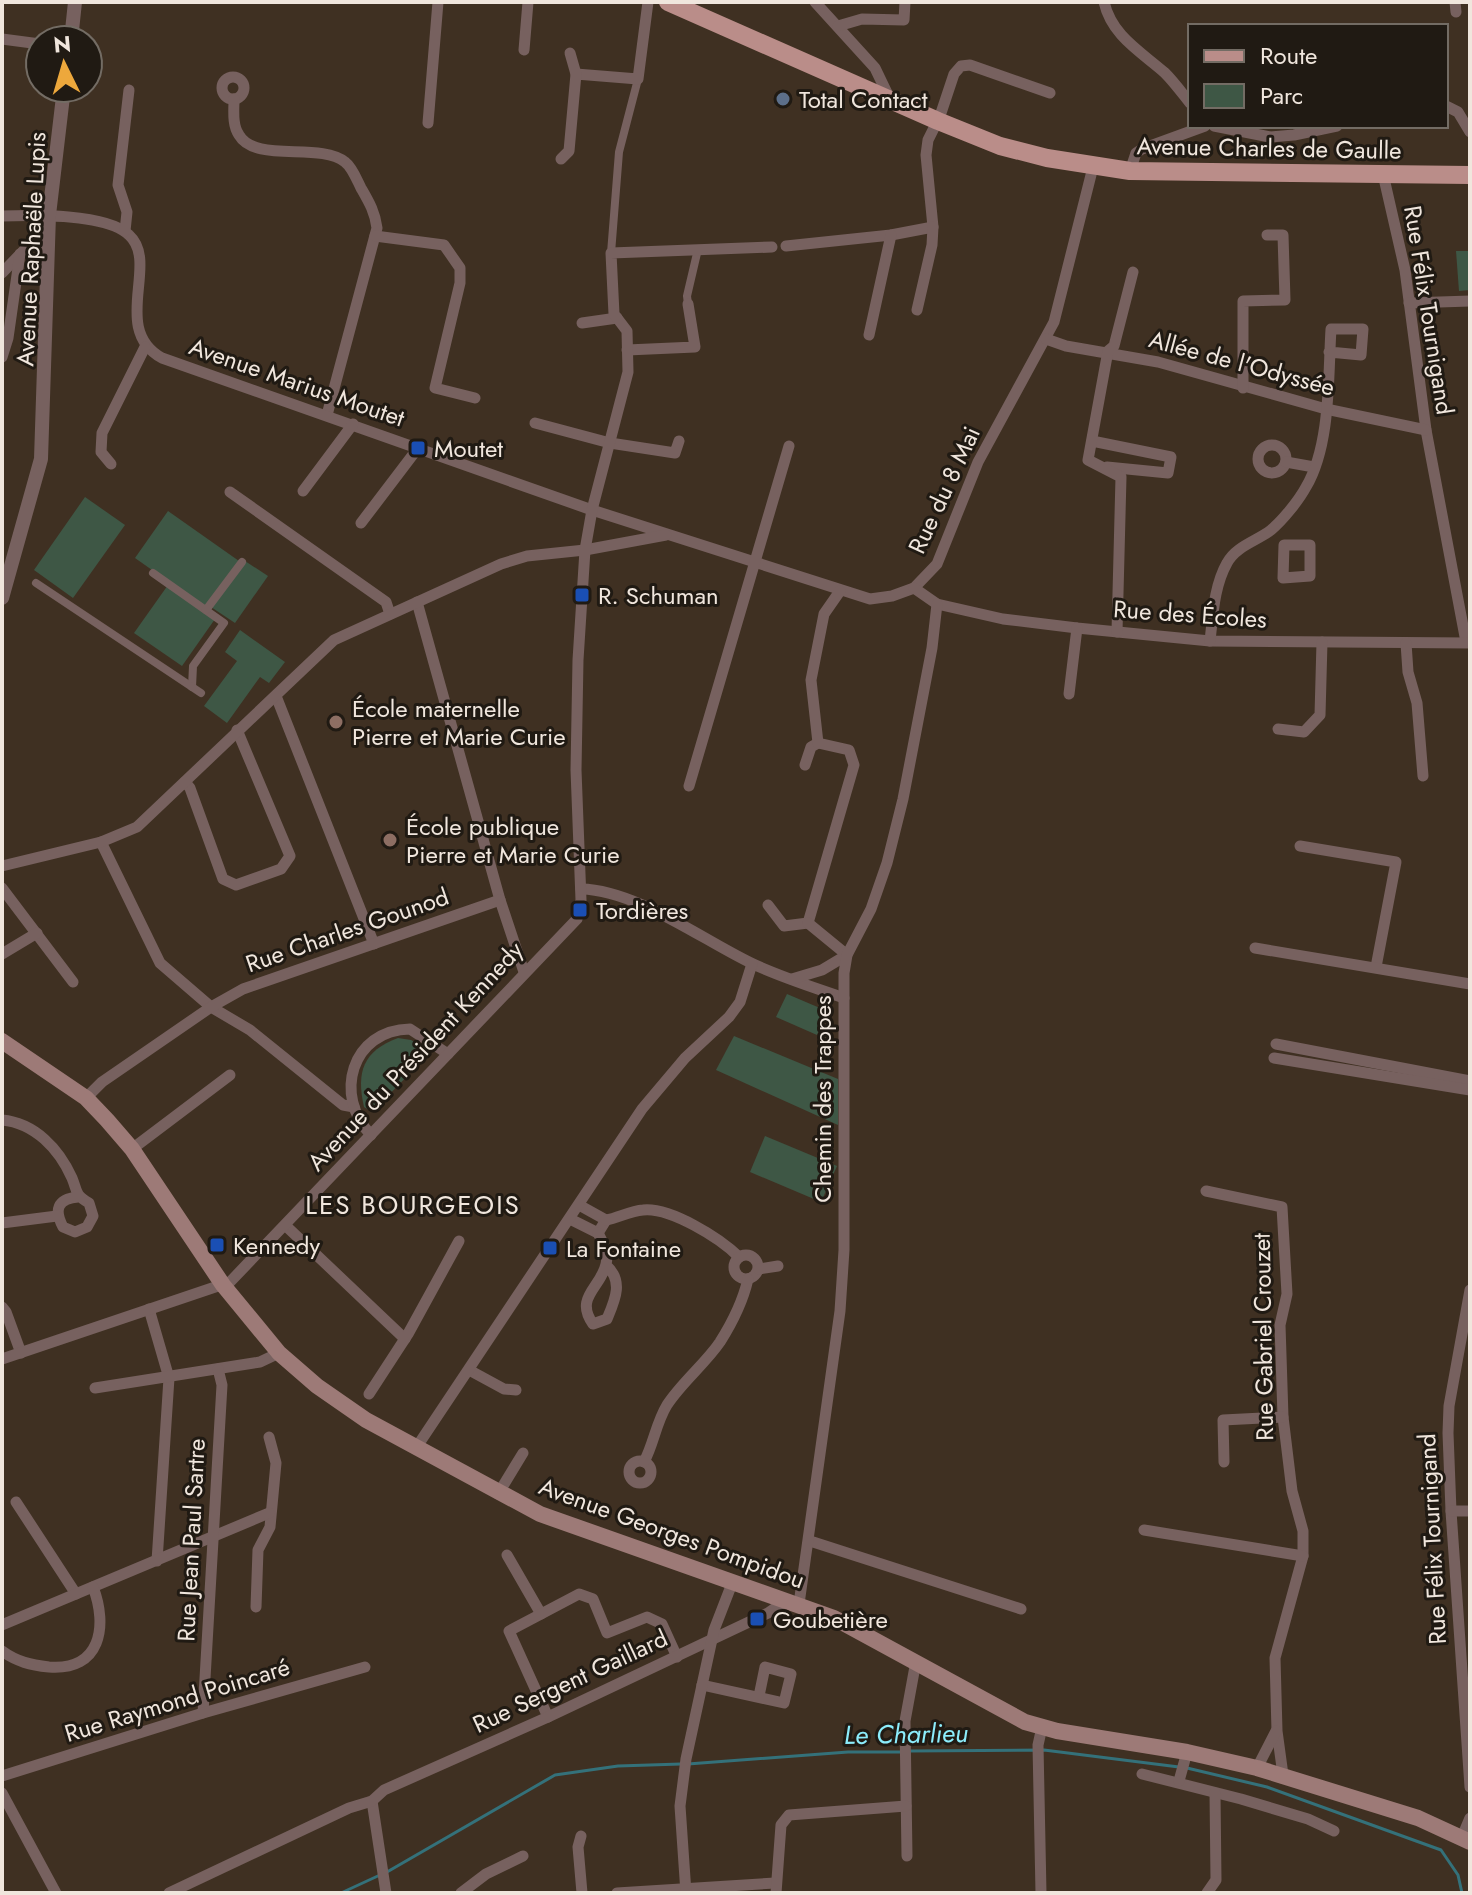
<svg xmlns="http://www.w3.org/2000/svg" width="1472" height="1895" viewBox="0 0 1472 1895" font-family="Jost,sans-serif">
	<rect width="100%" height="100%" fill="#3f3022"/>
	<g fill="#3e5745">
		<path d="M1456,251H1470V290L1459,291Z"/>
		<path d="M85,497L125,525L73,598L34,570Z"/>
		<path d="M168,511L239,561L206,608L135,558Z"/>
		<path d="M245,561L268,576L235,623L211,607Z"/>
		<path d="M168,585L215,619L182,666L134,633Z"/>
		<path d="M240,630L285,662L269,683L260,677L227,723L204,706L237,661L225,652Z"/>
		<path d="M787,994L827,1011L817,1035L776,1017Z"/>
		<path d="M734,1036L838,1079V1125L716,1070Z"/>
		<path d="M398,1038L411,1040L423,1047L426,1057L372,1112L364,1107C356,1072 363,1051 398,1038Z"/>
		<path d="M765,1136L837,1166L821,1202L750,1172Z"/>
	</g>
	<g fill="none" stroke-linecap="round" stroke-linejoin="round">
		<g stroke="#34717a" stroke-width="3">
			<path d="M908,1751L1044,1750L1179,1767"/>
			<path d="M688,1764L848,1752H900"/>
			<path d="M1187,1768L1267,1787L1441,1850L1458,1875L1462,1893"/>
			<path d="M387,1872L555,1775L618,1766L681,1764"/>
			<path d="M341,1893L380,1875"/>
		</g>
		<g stroke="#77615f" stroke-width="8">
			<path d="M611,253L619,152L638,79"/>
			<path d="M688,304L687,296L698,249"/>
			<path d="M153,573L224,623L193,666L192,687"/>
			<path d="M36,583L201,693"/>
			<path d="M206,610L242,562"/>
		</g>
		<g stroke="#77615f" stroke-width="11">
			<path d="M815,2L875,68L887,93L884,99"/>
			<path d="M1104,2C1112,36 1140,51 1165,73C1174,82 1182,93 1190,103"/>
			<path d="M1455,2L1456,12"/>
			<path d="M838,26L862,19L904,20L905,2"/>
			<path d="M2,39L40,44"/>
			<path d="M524,50L528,2"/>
			<path d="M576,74L638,79L648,2"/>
			<circle cx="233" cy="88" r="11"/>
			<path d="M234,99C234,110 232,125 239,135C255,163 320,142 345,162C352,167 357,180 361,188C369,202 375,212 377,228L327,415"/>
			<path d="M1446,106L1458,112L1470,132"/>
			<path d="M428,123L438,2"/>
			<path d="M1214,126L1270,137L1294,135L1337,126"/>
			<path d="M561,159L569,151L576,74L570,53"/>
			<path d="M1130,171L1136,153L1142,149L1205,126"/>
			<path d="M1383,174L1405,270L1426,430L1466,642"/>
			<path d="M2,216C33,215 106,213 129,235C160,263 110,329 162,358L592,510L870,599L892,596L914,588L937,564L978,462L1054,322L1093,167"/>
			<path d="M125,231L127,212L118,185L129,90"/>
			<path d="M375,236L444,245L460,268V283L435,388L475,398"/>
			<path d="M786,246L891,235L933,227L926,155L928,140L940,116L954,74L961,66L970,65L1050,93"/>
			<path d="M2,273L29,245L49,241"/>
			<path d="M1409,303L1470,301"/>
			<path d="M917,310L932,245L933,227"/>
			<path d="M582,323L617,318"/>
			<path d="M869,335L891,235"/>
			<path d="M1046,339L1066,346L1158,362L1326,409L1426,430"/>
			<path d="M627,350L695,347L688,304"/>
			<path d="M2,357L8,338L20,254"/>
			<path d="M1243,388V301L1285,300L1283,235H1267"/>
			<path d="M535,423L610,443L675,453L679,441"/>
			<path d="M1092,441L1171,457L1168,473L1107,467"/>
			<circle cx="1272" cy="459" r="14"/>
			<path d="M1286,462L1314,467"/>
			<path d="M111,464L101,452L102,433L145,347"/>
			<path d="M303,491L353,424"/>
			<path d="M230,492L386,602L390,614"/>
			<path d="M361,523L418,448"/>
			<path d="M1284,545H1310V576L1283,578Z"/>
			<path d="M914,588L937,604L1003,619L1077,628L1210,641L1470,643"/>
			<path d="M417,602L500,900L524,972"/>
			<path d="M1117,632L1121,477L1088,460L1108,351L1114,346L1133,272"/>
			<path d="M1210,641C1213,615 1214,586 1227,563C1236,546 1257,541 1271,530C1283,520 1299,500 1306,487C1331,445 1328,376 1331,329H1363L1361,355L1329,352"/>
			<path d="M1406,643L1408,672L1417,703L1423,776"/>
			<path d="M1069,694L1077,628"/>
			<path d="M276,696L374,944"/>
			<path d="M1278,729L1304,732L1320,715L1322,642"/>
			<path d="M805,765L811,747L818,743"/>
			<path d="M185,782L190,788L223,879L236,885L281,869L290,856L237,730"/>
			<path d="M689,786L789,446"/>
			<path d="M101,842L160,963L211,1007L250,1030L343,1105L354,1107"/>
			<path d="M1300,846L1396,862L1376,967"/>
			<path d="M2,866L101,842L137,827L334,640L501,564L527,556L585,550L666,535"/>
			<path d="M2,888L73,982"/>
			<path d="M581,889C636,890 701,939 751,963C780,977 813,987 844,998"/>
			<path d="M768,905L784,926L808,923"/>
			<path d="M808,923L854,765L849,750L818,743L811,680L824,614L840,591"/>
			<path d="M1255,948L1470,984"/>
			<path d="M2,954L37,933"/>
			<path d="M792,979L822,970L847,955L808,923"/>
			<path d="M1276,1044L1470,1081"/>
			<path d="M1274,1058L1470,1090"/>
			<path d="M86,1098L102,1082L211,1007L243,989L500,900"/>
			<path d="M2,1120C35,1123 59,1149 72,1178C78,1193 75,1195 89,1203L93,1216L87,1227L75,1232L63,1227C54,1210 57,1199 78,1197"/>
			<path d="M371,1135C333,1096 351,1030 410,1029L448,1054"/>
			<path d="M132,1149L230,1075"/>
			<path d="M1206,1191L1282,1207L1287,1294L1280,1325L1283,1417L1292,1491L1303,1531V1556L1275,1658L1277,1731L1283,1775"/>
			<path d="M570,1219L598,1233L606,1220L579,1205"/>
			<path d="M606,1220C618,1218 630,1211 643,1210C670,1207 720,1238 739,1257"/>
			<path d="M2,1223L57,1216"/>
			<path d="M286,1226L405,1339"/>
			<path d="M598,1233C603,1243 609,1253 606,1264C601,1288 574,1297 593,1324L607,1319C615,1300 624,1281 606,1265"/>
			<circle cx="746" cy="1267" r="12"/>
			<path d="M759,1269L778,1266"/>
			<path d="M1470,1290L1449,1406L1448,1433L1451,1511L1470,1787"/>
			<path d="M2,1307L6,1312L21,1353"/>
			<path d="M149,1309L169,1378L157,1561"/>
			<path d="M2,1359L230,1282L577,919L581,900L576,770L578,660L585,550L592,510L628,372L627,331L614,314L611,253L772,247"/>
			<path d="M469,1370L504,1389L516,1390"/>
			<path d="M95,1388L260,1362L279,1353"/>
			<path d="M369,1394L408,1334L459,1241"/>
			<path d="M416,1448L642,1109L685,1058L729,1017L740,1002L752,964"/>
			<circle cx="640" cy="1472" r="11"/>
			<path d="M644,1462C654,1443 656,1423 667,1405C682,1382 705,1364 720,1342C732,1323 743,1301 748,1279"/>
			<path d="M1224,1462L1223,1420L1283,1417"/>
			<path d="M498,1494L523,1453"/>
			<path d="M16,1502L76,1594"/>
			<path d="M1451,1511H1470"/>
			<path d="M1144,1530L1303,1556"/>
			<path d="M810,1541L1021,1609"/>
			<path d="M507,1555L541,1614"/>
			<path d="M799,1604L840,1311L844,1250V973L847,955L871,909L887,863L903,799L932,648L937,604"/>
			<path d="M256,1607L258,1550L270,1527L276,1463L269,1437"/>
			<path d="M2,1625L269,1513"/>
			<path d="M2,1651C17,1662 31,1665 49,1667C101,1671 108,1626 93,1587"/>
			<path d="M702,1685L784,1703L791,1674L765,1667L759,1696"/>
			<path d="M203,1713L222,1385L218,1369"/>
			<path d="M548,1717L509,1631L579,1594L593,1599L607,1633L647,1617L662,1624L677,1657"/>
			<path d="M1257,1768L1276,1731"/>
			<path d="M1142,1774L1241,1799L1308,1819L1334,1831"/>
			<path d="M2,1776L203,1713L365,1667"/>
			<path d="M1179,1781L1187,1752"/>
			<path d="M2,1793L56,1893"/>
			<path d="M372,1801L386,1893"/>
			<path d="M581,1836L578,1847L582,1893"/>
			<path d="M1462,1837L1470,1818"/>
			<path d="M907,1856L905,1721L916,1661"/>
			<path d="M169,1893L349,1808L372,1801L384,1790L548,1717L768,1613L781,1604L784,1599"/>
			<path d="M461,1893L486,1874L523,1856"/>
			<path d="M617,1893L775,1883"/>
			<path d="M686,1893L680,1806L686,1759L714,1630L733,1581"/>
			<path d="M776,1893L781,1825L789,1815L906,1806"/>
			<path d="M1041,1893L1038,1745L1042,1727"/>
			<path d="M1207,1893L1216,1880L1215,1793"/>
		</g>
		<g stroke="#77615f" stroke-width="14">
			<path d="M71,40L75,2"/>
			<path d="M2,598L41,459L49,215L64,88"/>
		</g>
		<path stroke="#9d7a77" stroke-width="16" d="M2,1041L86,1098L107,1120L132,1149L223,1285L279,1353L317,1386L366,1420L540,1514L834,1618L1025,1722L1057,1731L1187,1752L1257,1768L1418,1818L1470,1842"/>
		<path stroke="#ba8d89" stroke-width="18" d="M668,2L938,121L1000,146L1047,158L1130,171L1470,175"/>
	</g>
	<circle fill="#5c6f8a" stroke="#201a13" stroke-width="3" cx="783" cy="99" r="8"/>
	<g fill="#1a4fb4" stroke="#201a13" stroke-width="3">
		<rect x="410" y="440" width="16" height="16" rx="4"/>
		<rect x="574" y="587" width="16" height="16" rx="4"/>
		<rect x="572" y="902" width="16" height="16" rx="4"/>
		<rect x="209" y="1237" width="16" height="16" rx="4"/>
		<rect x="542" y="1240" width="16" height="16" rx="4"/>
		<rect x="749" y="1611" width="16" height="16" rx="4"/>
	</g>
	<g fill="#8d6e63" stroke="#201a13" stroke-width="3">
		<circle cx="336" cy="722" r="8"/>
		<circle cx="390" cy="840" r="8"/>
	</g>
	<g text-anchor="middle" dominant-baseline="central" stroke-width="6" stroke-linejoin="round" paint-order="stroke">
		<g font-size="24" fill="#f0e6dd" stroke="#201a13" text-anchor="start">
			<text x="799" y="99">Total Contact</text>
			<text x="434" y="448">Moutet</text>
			<text x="598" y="595">R. Schuman</text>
			<text x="352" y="708">École maternelle<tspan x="352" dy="28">Pierre et Marie Curie</tspan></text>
			<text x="406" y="826">École publique<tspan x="406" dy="28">Pierre et Marie Curie</tspan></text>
			<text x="596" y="910">Tordières</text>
			<text x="233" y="1245">Kennedy</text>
			<text x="566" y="1248">La Fontaine</text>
			<text x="773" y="1619">Goubetière</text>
		</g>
		<g font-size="24" fill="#f0e6dd" stroke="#201a13">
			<text transform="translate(1269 148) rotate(1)">Avenue Charles de Gaulle</text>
			<text transform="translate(31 249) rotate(-87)">Avenue Raphaële Lupis</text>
			<text transform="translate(1429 310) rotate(81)">Rue Félix Tournigand</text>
			<text transform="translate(1242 363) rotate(15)">Allée de l'Odyssée</text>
			<text transform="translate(297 382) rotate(19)">Avenue Marius Moutet</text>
			<text transform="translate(944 490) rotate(-65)">Rue du 8 Mai</text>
			<text transform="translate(1190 614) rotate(4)">Rue des Écoles</text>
			<text transform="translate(347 930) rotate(-19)">Rue Charles Gounod</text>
			<text transform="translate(415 1056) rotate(-47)">Avenue du Président Kennedy</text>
			<text transform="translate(822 1099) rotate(-90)">Chemin des Trappes</text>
			<text transform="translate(1263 1337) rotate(-91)">Rue Gabriel Crouzet</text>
			<text transform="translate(672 1533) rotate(20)">Avenue Georges Pompidou</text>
			<text transform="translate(1432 1539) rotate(-93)">Rue Félix Tournigand</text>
			<text transform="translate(191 1540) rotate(-87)">Rue Jean Paul Sartre</text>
			<text transform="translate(570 1681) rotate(-25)">Rue Sergent Gaillard</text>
			<text transform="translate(177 1700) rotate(-17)">Rue Raymond Poincaré</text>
		</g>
		<g font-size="26" letter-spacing="2" fill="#f0e6dd" stroke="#201a13">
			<text x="413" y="1205">LES BOURGEOIS</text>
		</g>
		<g font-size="26" font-style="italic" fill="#8cedfc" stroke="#201a13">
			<text transform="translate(906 1734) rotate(-1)">Le Charlieu</text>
		</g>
	</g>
	<rect width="1472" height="1895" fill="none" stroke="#f0e6dd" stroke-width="8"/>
	<rect x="1188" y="24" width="260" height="104" fill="#201a13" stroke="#736c64" stroke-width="2"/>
	<rect x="1204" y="50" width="40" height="12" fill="#ba8d89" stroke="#736c64" stroke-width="2"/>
	<text x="1260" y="64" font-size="24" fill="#f0e6dd">Route</text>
	<rect x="1204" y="84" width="40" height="24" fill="#3e5745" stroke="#736c64" stroke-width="2"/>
	<text x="1260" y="104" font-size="24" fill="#f0e6dd">Parc</text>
	<g transform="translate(64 64) rotate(355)"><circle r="38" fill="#201a13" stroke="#736c64" stroke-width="2"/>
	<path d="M0-6L14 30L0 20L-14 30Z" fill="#eda83c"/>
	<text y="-12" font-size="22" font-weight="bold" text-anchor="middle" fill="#f0e6dd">N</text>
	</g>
</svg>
